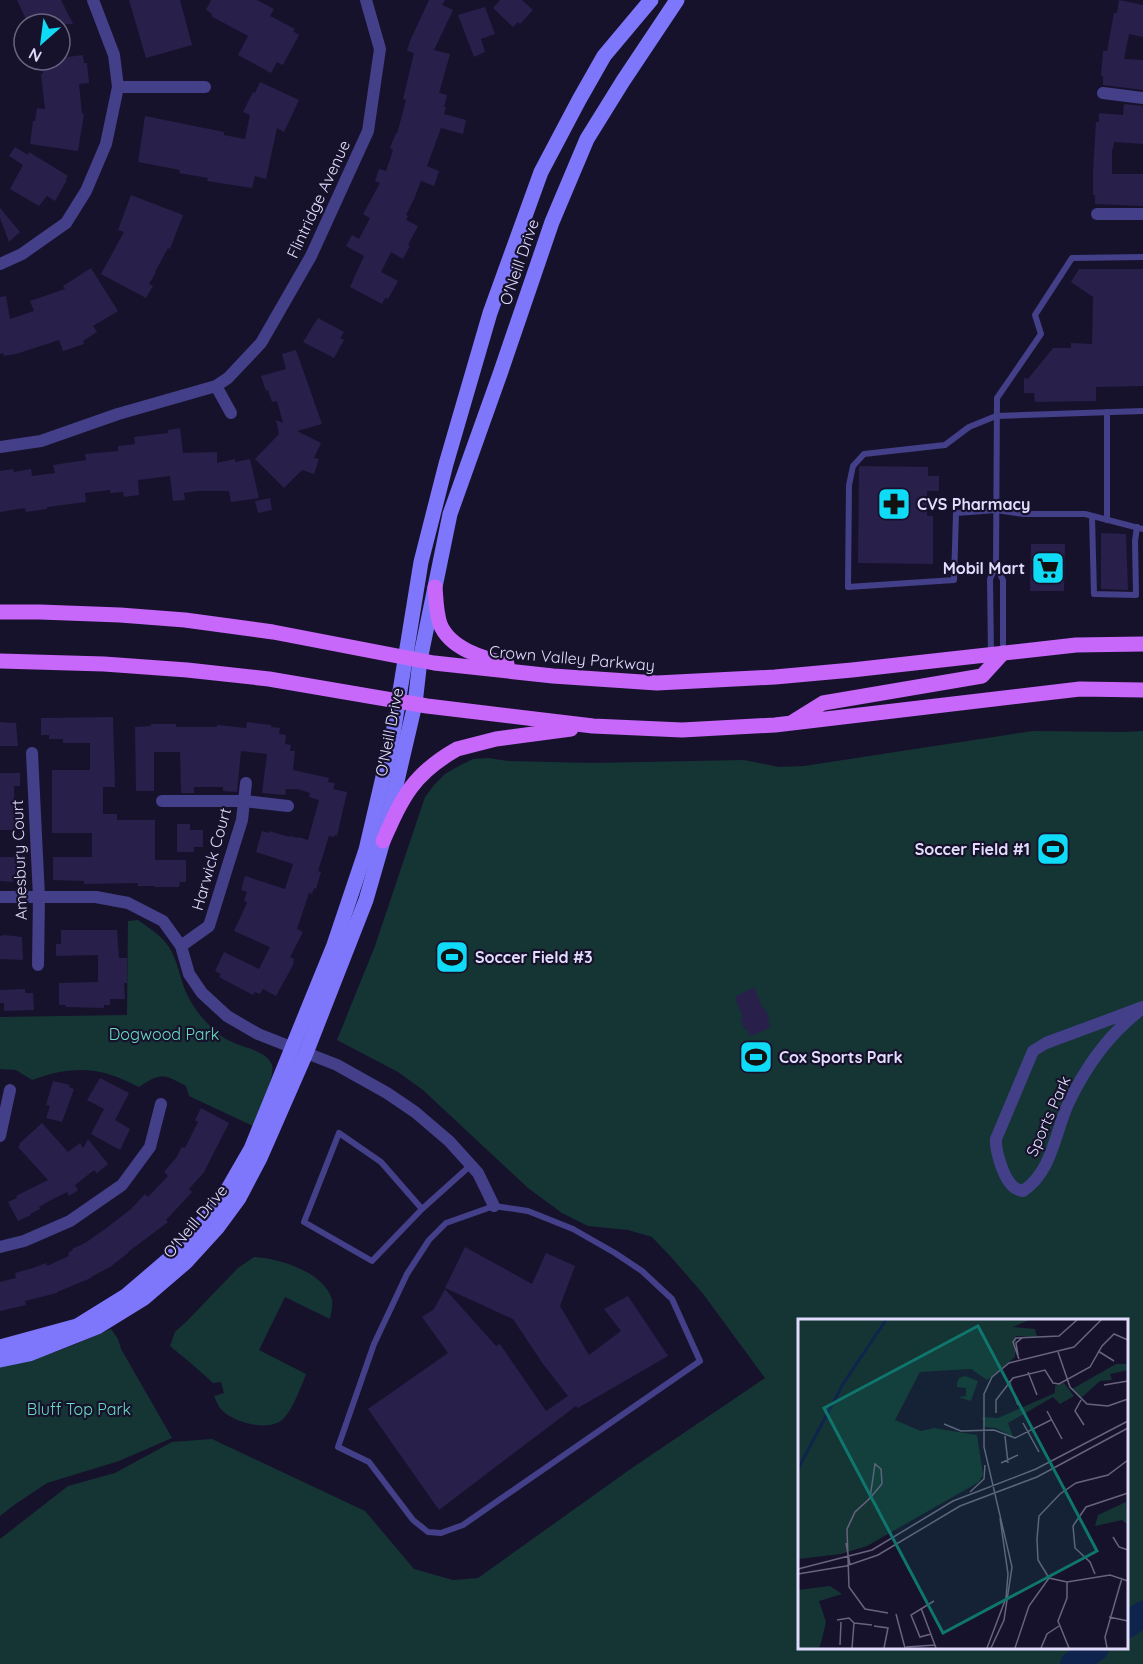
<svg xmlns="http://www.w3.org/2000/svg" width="1143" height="1664" viewBox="0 0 1143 1664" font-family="Quicksand,sans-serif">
	<rect width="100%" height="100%" fill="#17122b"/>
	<g fill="#153535" fill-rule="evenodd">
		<path d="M1033,731L1122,732L1143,731V1664H0V1539L68,1486L115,1473L172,1442L212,1439L365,1511L414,1569L453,1580L478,1578L632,1468L765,1378L704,1295L672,1258L652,1237L628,1230L588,1226L562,1213L528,1188L423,1090L398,1072L337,1040L375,946L425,797L434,785L445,774L459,766L473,759L488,758L508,761L592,763L744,760L779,767L804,766ZM800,1320H1126V1648H800Z"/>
		<path d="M138,920C149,928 161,935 169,947C177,960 180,976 185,990C190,1002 199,1015 208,1024C215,1031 221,1037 230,1041C242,1048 267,1050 272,1065C276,1075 257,1115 253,1126L189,1096L186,1086C163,1074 162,1072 139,1087C129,1082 118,1077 108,1074C84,1066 55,1071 32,1080L16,1070L0,1069V1017L127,1015L128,921Z"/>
		<path d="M254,1257C278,1258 325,1272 332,1300C333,1306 331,1313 330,1319L285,1297L259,1350L306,1374C302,1385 291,1413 282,1420C267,1432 232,1422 221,1409C218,1406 216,1400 214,1396L224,1393L221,1382L213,1383L193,1365L170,1346L175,1332L188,1320L238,1268Z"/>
		<path d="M111,1329L118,1339L121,1349L172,1438L119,1461L47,1483L14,1505L0,1516V1367C40,1360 74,1345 111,1329Z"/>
	</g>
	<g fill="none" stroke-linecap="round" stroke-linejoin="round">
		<g stroke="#0f244d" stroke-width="26">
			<path d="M1126,1626L1143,1614"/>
			<path d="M1073,1664L1096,1648"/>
		</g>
	</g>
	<g fill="#291f4b">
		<path d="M17,0H61L73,24H28Z"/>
		<path d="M129,0H180L192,45L146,58Z"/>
		<path d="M211,0H257L274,9L270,16L295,29L293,31L299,35L283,65L277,62L271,73L238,55L248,36L211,16L212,14L206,10Z"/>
		<path d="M429,0H445L442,5L453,10L434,50L450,54L439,93L447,95L444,107H446L444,114L466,120L463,134L441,128L427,166L439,171L434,186L421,181L414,199L406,215L408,216L406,220L418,226L408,245L410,246L403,259L391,252L381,272L398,281L388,299L385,298L382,304L350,287L364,256L346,246L352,235L359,239L370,218L363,214L380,183L375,181L379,169L386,171L393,150L390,148L396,133L397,134L406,100L403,99L414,53L407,51L410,41Z"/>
		<path d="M500,0H522L533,10L520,24L518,22L513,27L493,8Z"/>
		<path d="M1119,0L1143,5V37L1129,34L1124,59L1143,60V90L1103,85V76H1101L1103,51H1107L1114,13H1117Z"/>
		<path d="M485,7L495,34L481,39L485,52L474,57L458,15Z"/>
		<path d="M83,55L84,63H87L89,83L79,84L82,113L84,114L78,151L30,144L33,121H35L37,108L45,109L41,74H43L41,60H60V58Z"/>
		<path d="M260,82L299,100L284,132L277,128L266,179L255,176L252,188L207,181L208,178L179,173L180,170L138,162L145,116L224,132V135L245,139L250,115L243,112L253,92L255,93Z"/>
		<path d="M1124,104L1143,106V144L1114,142L1113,149H1112V174H1143V206L1095,204V195H1093V172L1096,122H1099V113L1123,115Z"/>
		<path d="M15,147L28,155L29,152L68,176L65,180H67L55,201L47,196L39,206L10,189L23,165L9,156Z"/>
		<path d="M131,195L183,215L170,249L168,248L155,272H156L149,284L153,286L146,298L101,274L124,232L118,230Z"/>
		<path d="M0,208L20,232L9,242L0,218Z"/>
		<path d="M91,268L118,311L93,326L97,332L83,341L84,344L63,351L59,340L16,354L4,356L3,353L0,354V297L6,296L10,319L34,311L30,301L65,289L63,286Z"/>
		<path d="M1079,269H1143V386L1096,387V401L1035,402L1034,393H1024V378L1028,379L1053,348H1071V343L1092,344L1093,297L1071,282Z"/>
		<path d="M318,318L344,332L340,338L344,340L334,358L303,342Z"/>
		<path d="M296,350L322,424L297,431L321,443L314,458L319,459L314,474L302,470L284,488L255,459L279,434L276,420L283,423L277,401L272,402L268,390L266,391L261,376L286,369L282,354Z"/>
		<path d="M180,428L183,453L217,452V463L235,459V462L250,459L259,498L231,502L229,491H198L184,493L185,500L173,501L170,476L138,480L139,495L124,497L123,492L110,493V490L85,493L86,502L47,507V509L26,512L25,508L0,512V471L13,469L14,472L31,469L32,476L55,473L53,465L86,460L85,454L118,451V446L135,444L134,437L168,433V430Z"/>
		<path d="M860,466L928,467V476H939V491H927V516H933V564L858,563L859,468Z"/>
		<path d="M270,498L272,510L258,513L255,501Z"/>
		<path d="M1101,533L1126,534L1128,590L1101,589Z"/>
		<path d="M1031,544H1065L1064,591H1030Z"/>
		<path d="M113,717L115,787H103V814H117V820H155V860H186V882H180L179,887H154L155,886H138V883L84,884V881L53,880V857H92V833H52V770H90V743H63V739H49V735H41V718Z"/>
		<path d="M0,722L16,723L18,746H0Z"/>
		<path d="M247,722L271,725V727L280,728L279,734L286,735L285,744L291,745L290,751H295L293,770L329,778L328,782L335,783L333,789L347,792L337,836L334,835V837L329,836L318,871L321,872L316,889L314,888L312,894L309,893L297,929L303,932L290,957L294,959L293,965L276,996L263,989L260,994L255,992L253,995L219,977L221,974L215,971L224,952L259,969L270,947L234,931L247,903L244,900L247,892L241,890L245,876L285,889L293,864L256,852L262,831L269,833V831L289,837L290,836L298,838V837L308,840L319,800L309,797L310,793L297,789H286L285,795L262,793L267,754L241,751L237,792L223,791V787H194V793H181L180,752H154V791H136L135,727L151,726V724H176V727H217V725L246,728Z"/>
		<path d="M0,773H20V786H14V816H21V830H0Z"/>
		<path d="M177,824H190V830H203V847H194V852H177Z"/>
		<path d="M0,857H19L20,880H13V882L0,881Z"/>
		<path d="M61,930H117L119,958H127V983H124L125,999H110V1005H104V1008L66,1007V1005H59V983L98,982V955L56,956V944H61Z"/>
		<path d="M4,935L22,937L23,960L0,959V936Z"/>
		<path d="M754,987L763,1009H765L770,1020L768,1021L770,1028L750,1036L747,1029L745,1030L740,1019L743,1018L735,997Z"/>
		<path d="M25,989V993H33L34,1010L4,1011V1003H0V990Z"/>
		<path d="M100,1078L129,1093L115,1120L130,1129L120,1150L91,1134L104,1109L87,1100Z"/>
		<path d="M53,1081L70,1085L69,1087L74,1089L62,1122L46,1118L50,1106L46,1105Z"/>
		<path d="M201,1108L229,1123L204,1172L189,1189L192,1192L166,1220L168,1222L128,1252V1253L110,1267L91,1277V1278L57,1292V1293L25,1301L26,1305L0,1311V1282L16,1278L15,1273L33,1268L46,1263L47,1266L69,1256L68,1253L73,1250L72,1249L85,1243L108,1227L131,1209L145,1194L148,1197L168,1176L164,1172L176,1158L182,1147L185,1148L198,1122L195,1120Z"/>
		<path d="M42,1123L68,1152L80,1143L83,1148L88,1139L108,1164L97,1173L94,1170L75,1185L78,1190L69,1196L67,1192L51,1200L39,1207L40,1209L30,1214L31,1215L18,1221L8,1202L17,1198L16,1196L48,1180L18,1147L20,1145L19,1144Z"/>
		<path d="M465,1247L532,1284L546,1253L575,1266L560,1306L589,1355L621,1331L604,1309L628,1296L668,1356L578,1408L576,1406L439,1510L368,1409L448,1353L422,1317L434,1309L445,1289L496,1346L500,1344L546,1411L568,1396L543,1364L513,1319L445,1288Z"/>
	</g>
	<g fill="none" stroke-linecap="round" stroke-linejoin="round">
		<g stroke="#433f88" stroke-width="6">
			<path d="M1143,411L996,416L969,427L945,445L864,454L853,466L849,485L848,587L954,580L956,513L996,510L1024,514H1085L1143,529"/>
			<path d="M1092,516L1094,594L1136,595L1135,541L1137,527"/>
			<path d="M1107,520V412"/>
			<path d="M1003,651V580L996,566L997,398L1041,334L1035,315L1072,258L1143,257"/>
			<path d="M991,654L990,579L996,566"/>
			<path d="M494,1206L528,1211L573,1229L615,1253L642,1271L672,1299L700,1361L463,1525L441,1533L428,1532L413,1520L369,1462L338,1447L374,1344L407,1274L429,1240L446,1223Z"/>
			<path d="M422,1209L381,1162L339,1133L304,1222L372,1261L422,1209L471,1165"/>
		</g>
		<g stroke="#433f88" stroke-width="12">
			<path d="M118,87H205"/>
			<path d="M1103,93L1143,98"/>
			<path d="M1097,214H1143"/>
			<path d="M0,264L22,254L66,223L86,191L106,144L118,87L114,55L93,0"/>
			<path d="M216,386L231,413"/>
			<path d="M0,447L41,441L118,414L216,386L228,378L261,343L311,256L368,131L380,49L366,0"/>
			<path d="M32,753L39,897L38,965"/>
			<path d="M162,801H244L288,806"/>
			<path d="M0,897H96L128,903L163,921L181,946L189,974L202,993L227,1016L258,1034L337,1065L387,1093L415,1112L449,1141L478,1173L494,1206"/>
			<path d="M181,946L209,926L242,820L246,783"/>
			<path d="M1143,1007L1046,1043L1033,1051L996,1139C995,1150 1003,1175 1010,1183C1013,1188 1018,1190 1023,1191C1053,1171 1055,1131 1069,1102C1086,1066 1111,1032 1143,1008"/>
			<path d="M0,1136L10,1090"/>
			<path d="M0,1247L24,1241L70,1221L122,1185L150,1147L161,1104"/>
		</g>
		<g stroke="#7e77fb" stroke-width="15">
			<path d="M0,1347L77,1326L127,1295L176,1253L221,1201L251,1149L334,945L366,850L393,734L421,562L446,464L490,313L541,172L579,100L604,56L651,0"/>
			<path d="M0,1360L29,1354L97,1327L144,1298L186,1262L217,1228L239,1198L260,1158L306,1053L366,900L383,841L415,704L420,660L450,514L500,374L552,222L587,139L623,81L677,0"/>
		</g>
		<g stroke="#c768fa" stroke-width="15">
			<path d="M435,587C436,599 436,612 440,624C450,649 483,658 507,664"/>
			<path d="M0,612H40L120,615L185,620L273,632L434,663L553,676L657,683L775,677L852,670L1076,645L1143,644"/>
			<path d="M0,661L104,664L187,670L269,679L427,706L593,726L682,730L775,725L1080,689L1143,690"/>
			<path d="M794,721L823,703L982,676L1003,653"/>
			<path d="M383,841C403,796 413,774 457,749L496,739L571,729"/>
		</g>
	</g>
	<defs>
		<g id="pharmacy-square" transform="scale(1.725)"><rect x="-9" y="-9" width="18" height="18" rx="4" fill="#10dbf7" stroke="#17122b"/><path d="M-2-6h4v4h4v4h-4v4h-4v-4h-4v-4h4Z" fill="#111"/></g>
		<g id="supermarket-square" transform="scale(1.725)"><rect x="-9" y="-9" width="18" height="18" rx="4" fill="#10dbf7" stroke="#17122b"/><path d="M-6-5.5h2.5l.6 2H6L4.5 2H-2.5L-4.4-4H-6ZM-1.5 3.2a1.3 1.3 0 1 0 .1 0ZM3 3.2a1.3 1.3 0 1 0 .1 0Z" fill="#111"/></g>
		<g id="stadium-square" transform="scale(1.725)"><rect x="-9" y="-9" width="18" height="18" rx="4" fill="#10dbf7" stroke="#17122b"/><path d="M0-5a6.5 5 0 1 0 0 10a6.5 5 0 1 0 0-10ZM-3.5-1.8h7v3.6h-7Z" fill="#111"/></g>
	</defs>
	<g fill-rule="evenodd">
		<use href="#pharmacy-square" x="894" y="504"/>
		<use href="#supermarket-square" x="1048" y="568"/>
		<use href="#stadium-square" x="1053" y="849"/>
		<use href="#stadium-square" x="452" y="957"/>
		<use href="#stadium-square" x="756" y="1057"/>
	</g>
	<g text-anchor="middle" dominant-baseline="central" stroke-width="4.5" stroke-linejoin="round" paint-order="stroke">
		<g font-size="16" fill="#e2ddfe" stroke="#17122b">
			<text transform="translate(318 199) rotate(-65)">Flintridge Avenue</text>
			<text transform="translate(519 262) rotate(-71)">O'Neill Drive</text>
			<text transform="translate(572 658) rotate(5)">Crown Valley Parkway</text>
			<text transform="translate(389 732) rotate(-79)">O'Neill Drive</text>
			<text transform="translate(211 859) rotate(-74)">Harwick Court</text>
			<text transform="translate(19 860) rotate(-92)">Amesbury Court</text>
			<text transform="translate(1048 1116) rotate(-66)">Sports Park</text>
			<text transform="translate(195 1221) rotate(-50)">O'Neill Drive</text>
		</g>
		<g font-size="16" font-weight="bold" fill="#e2ddfe" stroke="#17122b" text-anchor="start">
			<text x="917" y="504">CVS Pharmacy</text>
			<text x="1025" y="568" text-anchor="end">Mobil Mart</text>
			<text x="1030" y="849" text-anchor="end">Soccer Field #1</text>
			<text x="475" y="957">Soccer Field #3</text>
			<text x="779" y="1057">Cox Sports Park</text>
		</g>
		<g font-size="16" fill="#6addc3" stroke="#17122b">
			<text x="164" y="1034">Dogwood Park</text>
			<text x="79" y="1409">Bluff Top Park</text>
		</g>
	</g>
	<g transform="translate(798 1319)">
		<rect width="330" height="330" fill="#17122b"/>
		<path d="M0,1H231L215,8L237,10L239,18L218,17L217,38L189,61L173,50L122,53L97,101L123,112L136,109L179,116L185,155L181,163L69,227L43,235L0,240ZM318,45H330V51L312,55L314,61L302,62L283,79L274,70ZM167,57L180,62L173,82L160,78L168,77V69L159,68V64L161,59ZM266,64L276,77L262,85L255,78L210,104L215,118L198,109L187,108L184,98L200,99L257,74V67ZM328,183L330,206L324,201L297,207L300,196ZM32,267L44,275L21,282L28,303L23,324L21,329H0V271Z" fill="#153535"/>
		<path fill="none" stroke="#0f244d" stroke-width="3" d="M0,150L45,65L88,1"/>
		<path fill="none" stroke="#68637f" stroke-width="1.5" d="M300,32L316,42M260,33L272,68L289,85L310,87L330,80M220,36L218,24L224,19M221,40L215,23L218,19L261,17L279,1M230,53L239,76M211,62L220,86M306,66L330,62M283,81L277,92L286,106M249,92L264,120M198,94V81L215,59L247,51L255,64L261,65L292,48L304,27L316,15L330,21M225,104L241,133M146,105L163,112L196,111L217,119L253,101M207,117L210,144M330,141L310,156L278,164L262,175L241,197L239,220L240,241L251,259L269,263L312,256L330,262M203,144L220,136M172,173L186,160L187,146M72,179L77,145L83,150L84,164L83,166L72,179L69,182L57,193L49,210L51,268L67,290L90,294M315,218L321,228L330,231M48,224L52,246M0,250L74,231L155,182L238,150L330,102M0,255L48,247L80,236L162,187L239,158L330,109M297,255L292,243L277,229L275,207L288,188L330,174M269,263V279L260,302L271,329M123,289L138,329M98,295L107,329M311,298L330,302M39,301L51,299L56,304M56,304L74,306M76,307L90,309L86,329M133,315L122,318L113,296L136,282M42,326L43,303M108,328L137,326M54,329L56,304M189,329L208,279L210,255L202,199M193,329L206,301L214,248L186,128V75L194,58L211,44L276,28L303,1M217,329L231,287L251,259M243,329L249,315L261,307M309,329L307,318L324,259"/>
		<path fill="#0f766e" fill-opacity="0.15" stroke="#0f766e" stroke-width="3" d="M180,7L299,232L145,314L26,89Z"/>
		<rect width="330" height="330" fill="none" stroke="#e2ddfe" stroke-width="3"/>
	</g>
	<g transform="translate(42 42) rotate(208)"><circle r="28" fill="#17122b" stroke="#68637f" stroke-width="1.5"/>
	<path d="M0-4.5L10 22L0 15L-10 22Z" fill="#10dbf7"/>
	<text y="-9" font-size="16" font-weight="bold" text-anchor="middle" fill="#e2ddfe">N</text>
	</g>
</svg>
